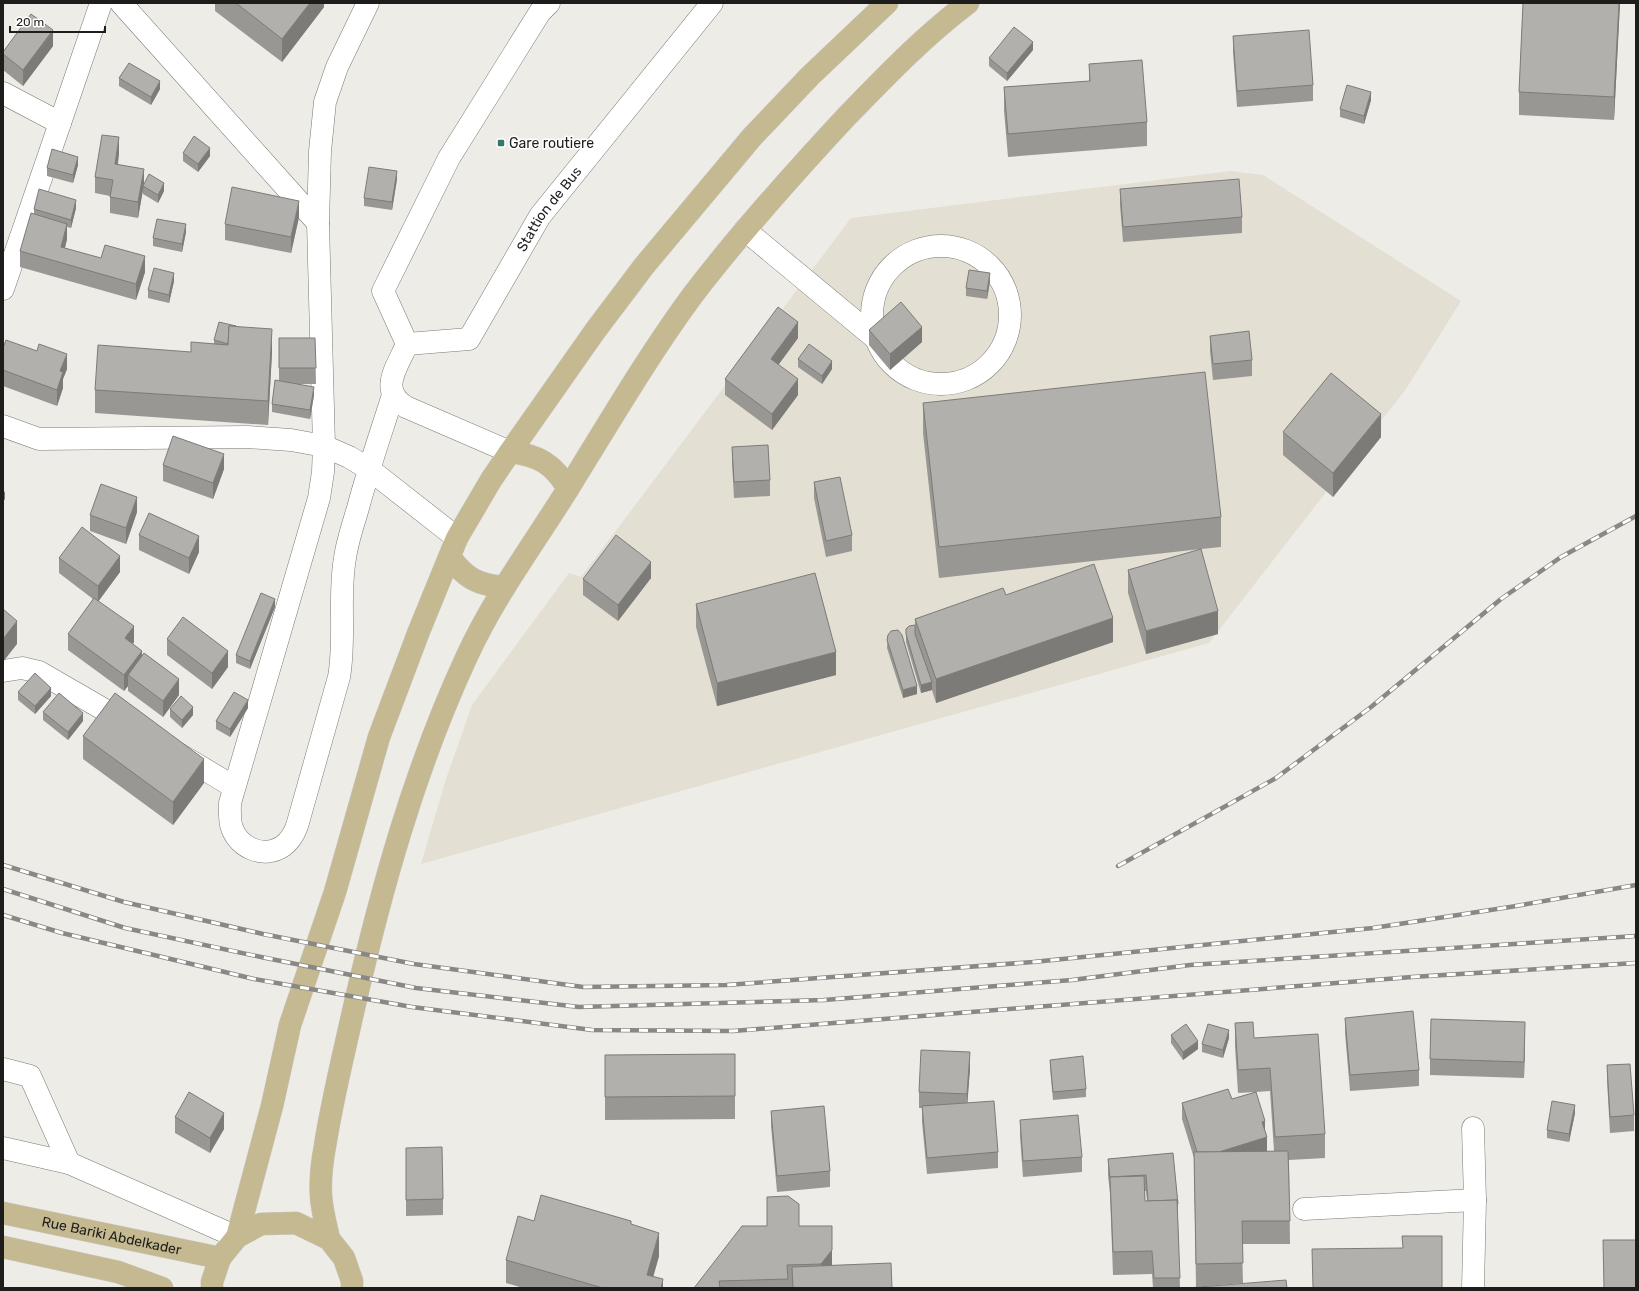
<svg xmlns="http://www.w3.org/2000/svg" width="1639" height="1291" viewBox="0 0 1639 1291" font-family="Rubik,sans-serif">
	<rect width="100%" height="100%" fill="#eeece7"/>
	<path fill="#e3dfd3" d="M1231,171L1263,175L1461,301L1406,389L1209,643L421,864L446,779L472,705L569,573L581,577L851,218Z"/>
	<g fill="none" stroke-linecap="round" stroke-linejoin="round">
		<g stroke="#7a7974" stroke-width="23">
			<g id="minor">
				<path d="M121,3L318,223"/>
				<path d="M368,3L337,67L325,102L320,151L318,223L324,446L323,472L319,498L230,803C230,811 229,820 232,828C239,848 264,859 283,846C290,841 294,834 297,826L339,677C346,637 338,597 345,558C347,542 353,525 358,508C368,470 381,433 393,395"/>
				<path d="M3,93L60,123L3,289"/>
				<path d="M60,123L101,3"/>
				<path d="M745,230L874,337"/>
				<circle cx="941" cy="315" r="69"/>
				<path id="s1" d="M407,344L469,339L540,216L712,3"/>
				<path d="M3,426L39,439L247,437L291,440L324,446L349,457L369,469L457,538"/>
				<path d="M510,452L406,407C378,390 397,368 407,344L383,291L449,158L540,12L549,3"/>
				<path d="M3,671L22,668L39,672L129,724"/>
				<path d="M179,754L234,787"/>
				<path d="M3,1069L30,1076L69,1163L237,1237"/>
				<path d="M3,1148L69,1163"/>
				<path d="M1304,1209L1475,1200"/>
				<path d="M1473,1288L1475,1200L1473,1128"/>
			</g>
		</g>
		<g stroke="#c9c9c8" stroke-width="23">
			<g id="major">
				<path d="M510,452C538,455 554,464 568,489"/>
				<path d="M450,557C465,578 478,585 504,587"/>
				<path id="s2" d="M3,1213L220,1258"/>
				<path d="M237,1237L272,1106L290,1025L335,892L379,737L419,631L457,538L491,480L510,452L595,331L644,266L752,137L810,76L887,3"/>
				<path d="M329,1239C326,1225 322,1211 321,1196C320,1180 322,1162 325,1146C332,1101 343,1057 353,1012C381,890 414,770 467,656C495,595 536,541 571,484C610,421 648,356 692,296C740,233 793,174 847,116C886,76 923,37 968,3"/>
				<path d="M3,1247L118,1272L162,1288"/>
				<path d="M212,1288V1282L220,1258L237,1237L261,1224L296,1223L329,1239L344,1258L352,1281V1288"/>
			</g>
		</g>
		<use href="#minor" stroke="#fff" stroke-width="22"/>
		<use href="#major" stroke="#c5b991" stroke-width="22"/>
		<g stroke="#898884" stroke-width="4.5">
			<g id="rail">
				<path d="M3,865L124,902L263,934L414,964L583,987L726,985L1033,962L1373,928L1510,907L1636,885"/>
				<path d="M1118,866L1276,778L1371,707L1501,599L1561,557L1636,516"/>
				<path d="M3,889L125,928L261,957L416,988L579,1007L824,1000L1072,980L1190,965L1636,936"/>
				<path d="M3,915L62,933L254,979L412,1007L592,1030L733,1031L1412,977L1636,963"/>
			</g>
		</g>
		<use href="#rail" stroke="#fff" stroke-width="3" stroke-dasharray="9" stroke-linecap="butt"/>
	</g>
	<g fill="#999794" fill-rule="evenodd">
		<path d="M215,3H324V7L282,62L215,11Z"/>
		<path d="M1523,3H1620L1614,120L1519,115V92Z"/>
		<path d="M1233,36L1313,85V101L1237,107L1233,52Z"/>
		<path d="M53,46L23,86L3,70V52Z"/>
		<path d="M1033,50L1007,81L989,66V58Z"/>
		<path d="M1089,64L1147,122V146L1008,157L1004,111V87L1089,81Z"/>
		<path d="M119,78L160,89L151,105L119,86Z"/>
		<path d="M1371,100L1364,124L1340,117V109Z"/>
		<path d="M119,153L118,165L143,186L164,191L158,203L143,194V188L138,218L110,213V196L95,193V177Z"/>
		<path d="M183,153L210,156L198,172L183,161Z"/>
		<path d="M78,165L73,183L47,176V168Z"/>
		<path d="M397,179L392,210L364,206V198Z"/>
		<path d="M1120,189L1242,217V233L1123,242L1120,205Z"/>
		<path d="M76,208L71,228L67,227V239L65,248L145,272L136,300L20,267V251L34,214V209Z"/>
		<path d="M299,217L291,253L225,240V224Z"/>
		<path d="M186,232L182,252L153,246V238Z"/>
		<path d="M174,281L169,303L148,298V290Z"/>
		<path d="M990,281L987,299L966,296V288Z"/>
		<path d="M869,330L922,342L890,370L869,345Z"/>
		<path d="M1210,336L1252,360V376L1213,380L1210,351Z"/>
		<path d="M279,338H315L316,384H300L314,395L310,419L272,412V404L279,381Z"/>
		<path d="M798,338L778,365L798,395L772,430L725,395V379Z"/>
		<path d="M214,340L272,352L268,425L95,413V390L191,352L214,344Z"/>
		<path d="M3,348L67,369L63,379V388L57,406L3,386Z"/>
		<path d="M798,359L832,369L822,384L798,367Z"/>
		<path d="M923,403L1221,517V547L1201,549L1218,634L1146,654L1128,593V570L1201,549L939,578L923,433Z"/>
		<path d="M1283,432L1381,437L1333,497L1283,455Z"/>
		<path d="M732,447L770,480V496L734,498L732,463Z"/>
		<path d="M163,465L224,469L213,499L163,481Z"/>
		<path d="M814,482L852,535V551L826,557L814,498Z"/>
		<path d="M137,512L126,544L90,531V515Z"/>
		<path d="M139,535L199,552L189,574L139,550Z"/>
		<path d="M59,558L120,572L98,601L134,642L133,644L142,655L179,695L163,717L128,691V686L124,691L68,650V634L93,599L59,573Z"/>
		<path d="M651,578L618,621L583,595V579Z"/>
		<path d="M1006,595L1113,642L936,703L932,690L921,693L906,642V629L915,625V619Z"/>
		<path d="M696,604L836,675L717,706L696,627Z"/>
		<path d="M275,607L250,669L236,663V655Z"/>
		<path d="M888,635L917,694L903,698L887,648Z"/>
		<path d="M167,639L228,667L212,689L167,655Z"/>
		<path d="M18,692L51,696L35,714L18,700Z"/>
		<path d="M248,708L230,737L216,729V721Z"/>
		<path d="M170,709L193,715L182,728L170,717Z"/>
		<path d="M43,712L83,721L68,740L43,720Z"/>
		<path d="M83,736L204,783L173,825L83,759Z"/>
		<path d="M1345,1018L1419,1070V1086L1350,1091L1345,1033Z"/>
		<path d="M1235,1023L1254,1038L1325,1134V1158L1289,1160L1290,1244H1242L1243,1283L1196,1287L1194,1158L1182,1119V1103L1232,1099L1255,1092L1238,1093L1235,1046ZM1270,1091L1274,1151L1267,1152L1265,1132L1256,1092Z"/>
		<path d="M1171,1035L1198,1049L1183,1060L1171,1043Z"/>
		<path d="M1229,1038L1223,1058L1202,1052V1044Z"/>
		<path d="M1525,1038L1524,1078L1430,1075V1059Z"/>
		<path d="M605,1055L735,1096V1119L605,1120Z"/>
		<path d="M1050,1060L1086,1089V1097L1053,1100L1050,1068Z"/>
		<path d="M1607,1065L1634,1115V1131L1610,1133L1607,1081Z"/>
		<path d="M970,1068L967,1103L998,1152V1168L927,1174L922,1122V1108H919V1092Z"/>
		<path d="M771,1111L830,1171V1187L777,1192L771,1126Z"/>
		<path d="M1575,1113L1569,1142L1547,1138V1130Z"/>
		<path d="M175,1117L224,1129L210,1153L175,1133Z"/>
		<path d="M1020,1120L1082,1157V1172L1023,1177L1020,1136Z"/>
		<path d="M406,1148L443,1199V1215L406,1216Z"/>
		<path d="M1173,1153L1178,1204V1220L1180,1288H1153L1152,1274L1113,1275L1110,1194L1108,1175V1159ZM1145,1191H1146L1147,1201H1145Z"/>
		<path d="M767,1197L799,1226L832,1265L892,1288H694L767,1226Z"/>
		<path d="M534,1221L631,1225L659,1256L653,1277L663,1288H523L506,1283V1260Z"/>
	</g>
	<g fill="#7d7b78">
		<path d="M310,3H324V7L282,62V39Z"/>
		<path d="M1619,3H1620L1614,120V97Z"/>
		<path d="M53,30V46L23,86V70Z"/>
		<path d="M1033,42V50L1007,81V73Z"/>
		<path d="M160,81V89L151,105V97Z"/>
		<path d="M1371,92V100L1364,124V116Z"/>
		<path d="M119,137V153L115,180V164Z"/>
		<path d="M210,148V156L198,172V164Z"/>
		<path d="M78,157V165L73,183V175Z"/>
		<path d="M144,169V185L138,218V202Z"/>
		<path d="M397,171V179L392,210V202Z"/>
		<path d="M164,183V191L158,203V195Z"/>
		<path d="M76,200V208L71,228V220Z"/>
		<path d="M299,201V217L291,253V237Z"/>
		<path d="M67,224V239L61,263V247Z"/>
		<path d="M186,224V232L182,252V244Z"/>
		<path d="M145,256V272L136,300V284Z"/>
		<path d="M174,273V281L169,303V295Z"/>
		<path d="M990,273V281L987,299V291Z"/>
		<path d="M798,322V338L771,375V359Z"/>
		<path d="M922,327V342L890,370V354Z"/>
		<path d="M272,329V352L268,425V401Z"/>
		<path d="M67,354V369L63,379V388L57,406V390L60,371Z"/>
		<path d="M832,361V369L822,384V376Z"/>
		<path d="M798,379V395L772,430V414Z"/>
		<path d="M314,387V395L310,419V410Z"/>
		<path d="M1381,414V437L1333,497V473Z"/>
		<path d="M224,454V469L213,499V483Z"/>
		<path d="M5,491V499L3,502V494Z"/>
		<path d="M137,497V512L126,544V528Z"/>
		<path d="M199,536V552L189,574V558Z"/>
		<path d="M120,556V572L98,602V586Z"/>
		<path d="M651,562V578L618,621V605Z"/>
		<path d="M275,599V607L250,669V661Z"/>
		<path d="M1218,611V634L1146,654V631Z"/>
		<path d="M1113,618V642L936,703V679Z"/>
		<path d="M17,621V644L3,662V639Z"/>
		<path d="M134,626V642L125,654V638Z"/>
		<path d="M142,651V667L128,675V686L124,691V675Z"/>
		<path d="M228,651V667L212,689V673Z"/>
		<path d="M836,652V675L717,706V683Z"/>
		<path d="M179,679V695L163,717V701Z"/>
		<path d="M932,682V690L921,693V685Z"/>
		<path d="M917,686V694L903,698V690Z"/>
		<path d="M51,688V696L35,714V706Z"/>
		<path d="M248,700V708L230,737V729Z"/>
		<path d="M193,707V715L182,728V720Z"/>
		<path d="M83,713V721L68,740V732Z"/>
		<path d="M204,759V783L173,825V802Z"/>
		<path d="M1525,1022V1038L1524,1078V1062Z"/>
		<path d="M1229,1030V1038L1223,1058V1050Z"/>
		<path d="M1198,1041V1049L1183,1060V1052Z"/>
		<path d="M970,1052V1068L967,1110V1094Z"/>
		<path d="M1575,1105V1113L1569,1142V1134Z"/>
		<path d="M224,1113V1129L210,1153V1138Z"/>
		<path d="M1265,1121V1137L1262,1122Z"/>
		<path d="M1267,1137V1153L1199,1158Z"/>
		<path d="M659,1233V1256L650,1288L647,1275Z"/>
		<path d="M832,1250V1273L821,1288V1264Z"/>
		<path d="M663,1279V1288H661Z"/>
	</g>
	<g fill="#b2b0ac" stroke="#7d7b78">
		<path d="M236,3H310L282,39Z"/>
		<path d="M1523,3H1619L1614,97L1519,92Z"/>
		<path d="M31,14L53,30L23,70L3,54V52Z"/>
		<path d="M1014,27L1033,42L1007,73L989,58Z"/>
		<path d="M1309,30L1313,85L1237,91L1233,36Z"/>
		<path d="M1142,60L1147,122L1008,134L1004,87L1090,81L1089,64Z"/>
		<path d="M129,63L160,81L151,97L119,78Z"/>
		<path d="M1347,85L1371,92L1364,116L1340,109Z"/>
		<path d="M102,135L119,137L115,164L144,169L138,202L110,197L113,180L95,177Z"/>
		<path d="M194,136L210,148L198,164L183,153Z"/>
		<path d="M52,149L78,157L73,175L47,168Z"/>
		<path d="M369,167L397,171L392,202L364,198Z"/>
		<path d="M149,174L164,183L158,195L143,186Z"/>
		<path d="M1239,179L1242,217L1123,227L1120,189Z"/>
		<path d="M232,187L299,201L291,237L225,224Z"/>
		<path d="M39,189L76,200L71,220L34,209Z"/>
		<path d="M31,213L67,224L61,247L101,258L105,245L145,256L136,284L20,251Z"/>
		<path d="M157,219L186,224L182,244L153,238Z"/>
		<path d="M154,268L174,273L169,295L148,290Z"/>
		<path d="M969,270L990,273L987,291L966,288Z"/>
		<path d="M901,302L922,327L890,354L869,330Z"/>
		<path d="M778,307L798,322L771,359L798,379L772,414L725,379Z"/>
		<path d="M219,322L236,326H229L228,344L214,340Z"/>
		<path d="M229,326L272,329L268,401L95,390L98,345L191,352V342L228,345Z"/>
		<path d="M1249,331L1252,360L1213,364L1210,336Z"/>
		<path d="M279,338H315L316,368H279Z"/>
		<path d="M6,340L37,351L39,344L67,354L60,371L63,372L57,390L3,370V348Z"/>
		<path d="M809,344L832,361L822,376L798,359Z"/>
		<path d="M1205,372L1221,517L939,547L923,403Z"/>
		<path d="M1331,373L1381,414L1333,473L1283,432Z"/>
		<path d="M275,380L314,387L310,410L272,404Z"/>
		<path d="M173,436L224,454L213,483L163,465Z"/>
		<path d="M768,445L770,480L734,482L732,447Z"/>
		<path d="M840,477L852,535L826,541L814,482Z"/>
		<path d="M101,484L137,497L126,528L90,515Z"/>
		<path d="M149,513L199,536L189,558L139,535Z"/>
		<path d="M82,527L120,556L98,586L59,558Z"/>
		<path d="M616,535L651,562L618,605L583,579Z"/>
		<path d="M1201,549L1218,611L1146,631L1128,570Z"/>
		<path d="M1094,564L1113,618L936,679L915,619L1003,588L1006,595Z"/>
		<path d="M815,573L836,652L717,683L696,604Z"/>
		<path d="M261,593L275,599L250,661L236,655Z"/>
		<path d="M94,598L134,626L125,638L142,651L124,675L68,634Z"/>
		<path d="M3,609L17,621L3,639Z"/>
		<path d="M183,617L228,651L212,673L167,639Z"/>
		<path d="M915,625V634L932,682L921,685L906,634V629L909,626Z"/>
		<path d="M898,630L902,635L917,686L903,690L887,640L888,635L891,631Z"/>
		<path d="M144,653L179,679L163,701L128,675Z"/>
		<path d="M35,673L51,688L35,706L18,692Z"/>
		<path d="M234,692L248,700L230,729L216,721Z"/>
		<path d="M59,693L83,713L68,732L43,712Z"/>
		<path d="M115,693L204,759L173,802L83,736Z"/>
		<path d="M181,696L193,707L182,720L170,709Z"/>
		<path d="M1413,1011L1419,1070L1350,1075L1345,1018Z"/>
		<path d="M1431,1019L1525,1022L1524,1062L1430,1059Z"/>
		<path d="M1253,1022L1254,1038L1318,1034L1325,1134L1275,1137L1270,1068L1238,1070L1235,1023Z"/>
		<path d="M1186,1024L1198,1041L1183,1052L1171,1035Z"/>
		<path d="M1208,1024L1229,1030L1223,1050L1202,1044Z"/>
		<path d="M921,1050L970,1052L967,1094L919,1092Z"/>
		<path d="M735,1054V1096L605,1097V1055Z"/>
		<path d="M1083,1056L1086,1089L1053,1092L1050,1060Z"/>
		<path d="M1630,1064L1634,1115L1610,1117L1607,1065Z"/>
		<path d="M1228,1089L1232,1099L1256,1092L1265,1121L1262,1122L1267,1137L1219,1152H1197L1182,1103Z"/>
		<path d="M189,1092L224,1113L210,1138L175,1117Z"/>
		<path d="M994,1101L998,1152L927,1158L922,1106Z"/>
		<path d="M1552,1101L1575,1105L1569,1134L1547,1130Z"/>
		<path d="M824,1106L830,1171L777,1176L771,1111Z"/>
		<path d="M1078,1115L1082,1157L1023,1161L1020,1120Z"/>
		<path d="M442,1147L443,1199L406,1200V1148Z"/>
		<path d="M1288,1151L1290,1221H1242L1243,1263L1196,1264L1194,1152Z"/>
		<path d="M1173,1153L1178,1204L1177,1205V1200L1148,1201L1146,1175L1110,1177V1178L1108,1159Z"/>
		<path d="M1144,1176L1145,1201L1177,1200L1180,1278H1154L1152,1251L1113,1252L1110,1177Z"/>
		<path d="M541,1195L631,1221V1224L659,1233L647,1275L663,1279L661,1288H603L506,1260L518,1216L534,1221Z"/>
		<path d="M788,1196L799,1204V1226H832V1250L821,1264L787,1265L788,1279L719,1281L720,1288H694L742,1226H767V1197Z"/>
		<path d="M1402,1236H1442V1288H1313L1312,1249L1403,1248Z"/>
		<path d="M1603,1240H1636V1288H1604Z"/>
		<path d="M891,1263L892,1288H793L792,1267Z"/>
		<path d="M1286,1280L1287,1288H1187Z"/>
	</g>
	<rect fill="#34796d" stroke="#fff" stroke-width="1.5" x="497" y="139" width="8" height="8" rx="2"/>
	<g text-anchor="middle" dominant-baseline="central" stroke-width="3" stroke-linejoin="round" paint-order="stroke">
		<g font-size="14" fill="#1e1d1b" stroke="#fff" text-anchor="start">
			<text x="509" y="143">Gare routiere</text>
		</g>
		<g font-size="14" fill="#1e1d1b" stroke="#fff">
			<text stroke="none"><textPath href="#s1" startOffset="215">Stattion de Bus</textPath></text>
			<text stroke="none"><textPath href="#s2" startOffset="111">Rue Bariki Abdelkader</textPath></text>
		</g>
	</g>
	<rect width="1639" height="1291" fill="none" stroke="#1e1d1b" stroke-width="8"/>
	<path d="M10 26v6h95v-6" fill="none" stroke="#1e1d1b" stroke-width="2"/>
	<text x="16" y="26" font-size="12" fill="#1e1d1b" stroke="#ffffff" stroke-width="3" paint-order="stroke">20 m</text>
</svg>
